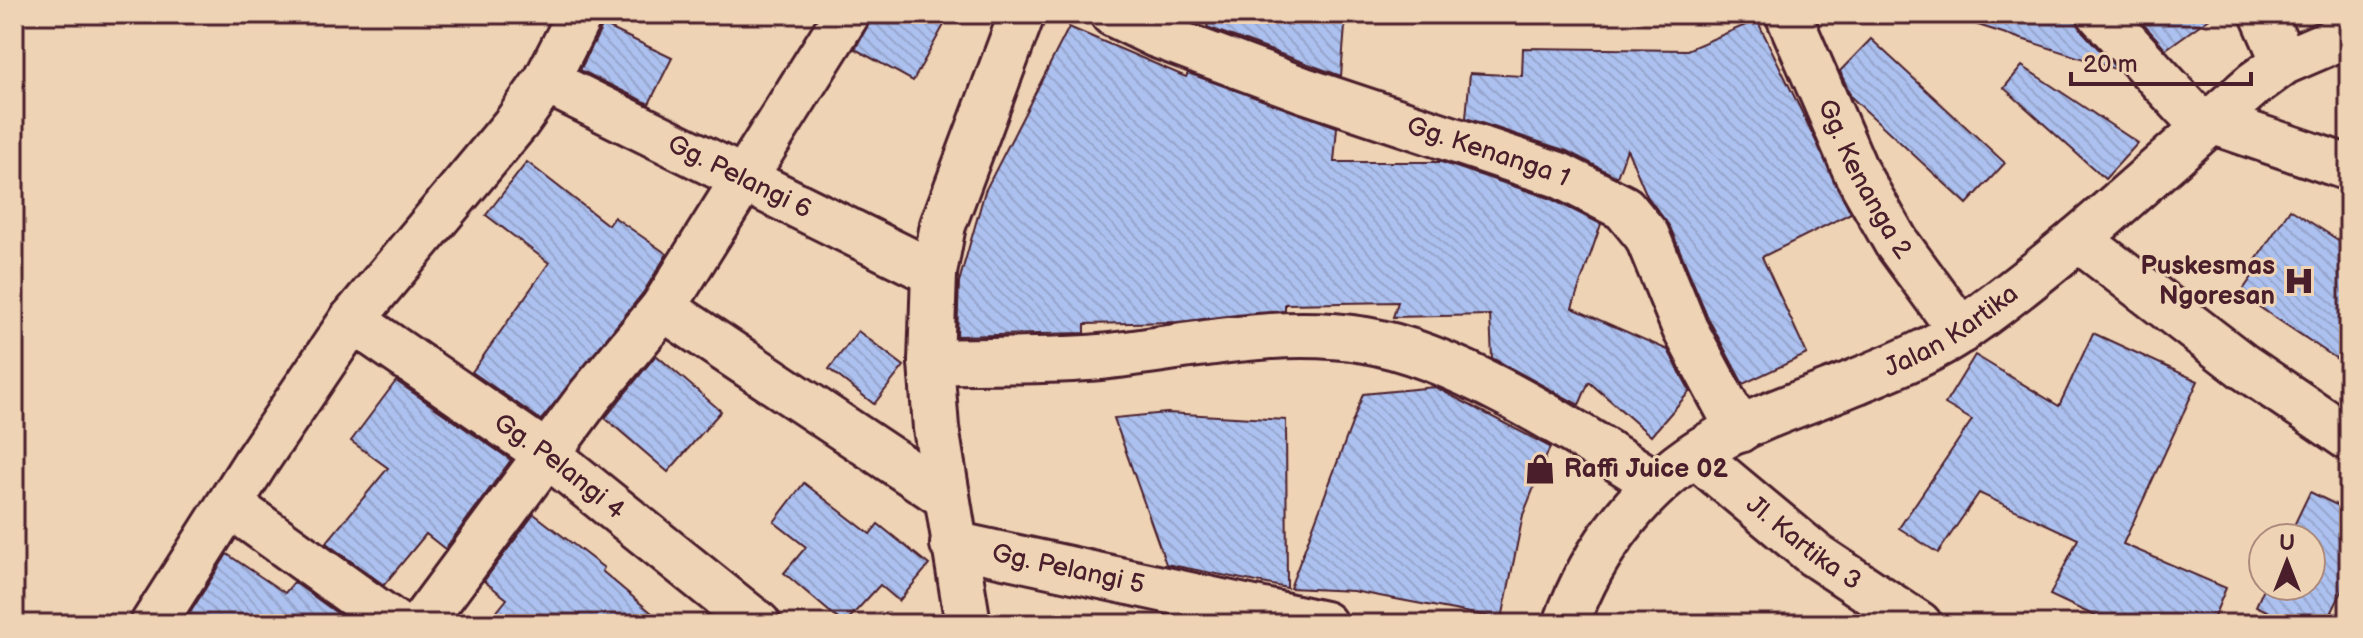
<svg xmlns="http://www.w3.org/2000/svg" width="2363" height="638" viewBox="0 0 2363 638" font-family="'Balsamiq Sans',sans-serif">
	<defs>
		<pattern id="building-back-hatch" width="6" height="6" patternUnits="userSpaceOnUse" patternTransform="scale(2)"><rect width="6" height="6" fill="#acc1ef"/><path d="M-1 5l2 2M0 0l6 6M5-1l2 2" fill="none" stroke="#96a5cd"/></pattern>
	</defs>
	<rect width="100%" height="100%" fill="#eed3b5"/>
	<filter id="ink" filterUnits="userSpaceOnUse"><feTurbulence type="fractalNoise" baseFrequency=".0125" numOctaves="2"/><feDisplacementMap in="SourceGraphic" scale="16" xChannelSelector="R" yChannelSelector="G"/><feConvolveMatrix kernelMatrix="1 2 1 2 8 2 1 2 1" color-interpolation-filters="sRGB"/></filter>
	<g filter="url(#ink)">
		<g fill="url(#building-back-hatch)" stroke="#4a1f2b" stroke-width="2">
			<path d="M874,14H950L913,81L855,49Z"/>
			<path d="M1212,14H1346L1341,76L1207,27Z"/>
			<path d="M1976,14H2076L2082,31L2118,70L1975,24Z"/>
			<path d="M2134,14H2215L2166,49Z"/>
			<path d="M1757,20L1851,213L1762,257L1807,354L1743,384L1708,318L1670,227L1647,196L1627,149L1617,177L1567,151L1466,118L1470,73L1522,76L1523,48L1687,50Z"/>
			<path d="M603,25L672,58L649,104L580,70Z"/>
			<path d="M1069,27L1186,77L1188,73L1337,127L1334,162H1441L1549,198L1601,224L1572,308L1668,350L1690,391L1651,436L1589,382L1579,405L1492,358L1490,315L1393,317L1398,302L1285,304V311L1177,322L1085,324V333L957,336L959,282L985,191Z"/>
			<path d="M1871,39L2005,163L1967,204L1851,97L1840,71Z"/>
			<path d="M2022,66L2138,143L2105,179L2004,88Z"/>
			<path d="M527,162L608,225L614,217L667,254L643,293L541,420L472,372L549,263L486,215Z"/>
			<path d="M2290,209L2349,247V367L2240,294L2259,267L2254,263Z"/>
			<path d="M858,331L904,366L874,404L829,369Z"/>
			<path d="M2093,333L2198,381L2123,544L2226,588L2211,624H2112L2050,595L2078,539L1979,493L1938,553L1899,528L1972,420L1945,404L1975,355L2059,406Z"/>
			<path d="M656,355L721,411L668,472L605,418Z"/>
			<path d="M396,381L511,460L445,549L426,534L384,585L326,543L388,468L351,441Z"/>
			<path d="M1435,387L1550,447L1523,515L1502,619L1353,591L1290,588L1363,394Z"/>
			<path d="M1167,413L1286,420L1287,588L1166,564L1114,418Z"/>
			<path d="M804,483L870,534L878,524L929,565L899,601L880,585L844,624L784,573L806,547L774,522Z"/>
			<path d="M2310,492L2349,511V577L2326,624H2294L2256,606L2265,586H2311V538H2288Z"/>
			<path d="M534,514L604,568L602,571L665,624H487L507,599L484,581Z"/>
			<path d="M227,554L285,593L294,582L352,624H183Z"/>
		</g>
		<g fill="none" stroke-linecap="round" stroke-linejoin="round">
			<g stroke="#4a1f2b" stroke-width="50">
				<g id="minor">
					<path id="s1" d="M1113,14L1156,35L1304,90L1559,175L1624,208L1647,236L1685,329L1739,430"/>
					<path id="s2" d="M1788,14L1856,172L1896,242L1961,331"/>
					<path d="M2100,14L2204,127"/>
					<path d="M2263,14L2284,62"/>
					<path id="s3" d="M546,81L934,273"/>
					<path d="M2211,121L2349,168"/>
					<path d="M2078,239L2243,366L2349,438"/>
					<path d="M663,308L945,496"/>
					<path id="s4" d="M352,320L548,455L758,624"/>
					<path d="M931,362C987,360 1044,362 1100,357C1188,348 1277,325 1365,340C1458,355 1578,434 1657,484"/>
					<path id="s5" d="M1695,455L1815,555L1919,624"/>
					<path d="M230,505L395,624"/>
					<path id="s6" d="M953,544L1324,624"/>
					<path d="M153,624L256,462L352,320L517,122L546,81L580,14"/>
					<path d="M421,624L590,396L663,308L847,14"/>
					<path d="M968,624L936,428L931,362L934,273L943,225L1022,14"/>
					<path id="s7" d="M1566,624C1593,548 1645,481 1716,441C1759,416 1809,401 1855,382C1891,367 1931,352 1963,329C2066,256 2159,167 2254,84L2284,62L2349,34"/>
				</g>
			</g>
			<use href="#minor" stroke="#eed3b5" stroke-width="44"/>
		</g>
	</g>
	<defs>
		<g id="hospital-bare" transform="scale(2.4)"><path d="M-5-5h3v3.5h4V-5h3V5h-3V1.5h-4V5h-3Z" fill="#4a1f2b" stroke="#eed3b5" stroke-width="2.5" paint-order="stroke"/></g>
		<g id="shop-bare" transform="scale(2.4)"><path d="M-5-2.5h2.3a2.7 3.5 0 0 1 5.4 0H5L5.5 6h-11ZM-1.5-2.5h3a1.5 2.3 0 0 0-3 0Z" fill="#4a1f2b" stroke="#eed3b5" stroke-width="2.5" paint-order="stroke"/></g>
	</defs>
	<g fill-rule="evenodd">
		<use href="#hospital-bare" x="2299" y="281"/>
		<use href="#shop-bare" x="1540" y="469"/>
	</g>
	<g text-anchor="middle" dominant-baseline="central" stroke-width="6" stroke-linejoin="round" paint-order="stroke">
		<g font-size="26" fill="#4a1f2b" stroke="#eed3b5">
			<text stroke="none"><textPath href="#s1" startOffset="400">Gg. Kenanga 1</textPath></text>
			<text stroke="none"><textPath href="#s3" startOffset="216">Gg. Pelangi 6</textPath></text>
			<text stroke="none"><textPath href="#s2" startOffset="182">Gg. Kenanga 2</textPath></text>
			<text stroke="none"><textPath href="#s7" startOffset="502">Jalan Kartika</textPath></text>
			<text stroke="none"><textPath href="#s4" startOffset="254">Gg. Pelangi 4</textPath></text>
			<text stroke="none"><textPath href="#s5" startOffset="140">Jl. Kartika 3</textPath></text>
			<text stroke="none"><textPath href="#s6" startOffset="118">Gg. Pelangi 5</textPath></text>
		</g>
		<g font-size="26" font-weight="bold" fill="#4a1f2b" stroke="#eed3b5" text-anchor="end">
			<text x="2275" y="266">Puskesmas<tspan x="2275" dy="30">Ngoresan</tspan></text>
			<text x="1564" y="469" text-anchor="start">Raffi Juice 02</text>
		</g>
	</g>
	<rect width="2363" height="638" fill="none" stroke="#eed3b5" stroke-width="48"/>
	<rect x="24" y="24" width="2315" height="590" fill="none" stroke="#4a1f2b" stroke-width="3" filter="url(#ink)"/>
	<g transform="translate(2287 562)"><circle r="38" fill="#eed3b5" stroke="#ac8b7e" stroke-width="2"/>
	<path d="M0-6L14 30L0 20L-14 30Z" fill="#4a1f2b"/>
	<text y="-12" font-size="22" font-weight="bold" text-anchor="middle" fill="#4a1f2b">U</text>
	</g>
	<path d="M2071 72v12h180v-12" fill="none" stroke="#4a1f2b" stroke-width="4"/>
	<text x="2083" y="72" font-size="24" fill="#4a1f2b" stroke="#eed3b5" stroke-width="6" paint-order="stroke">20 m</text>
</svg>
